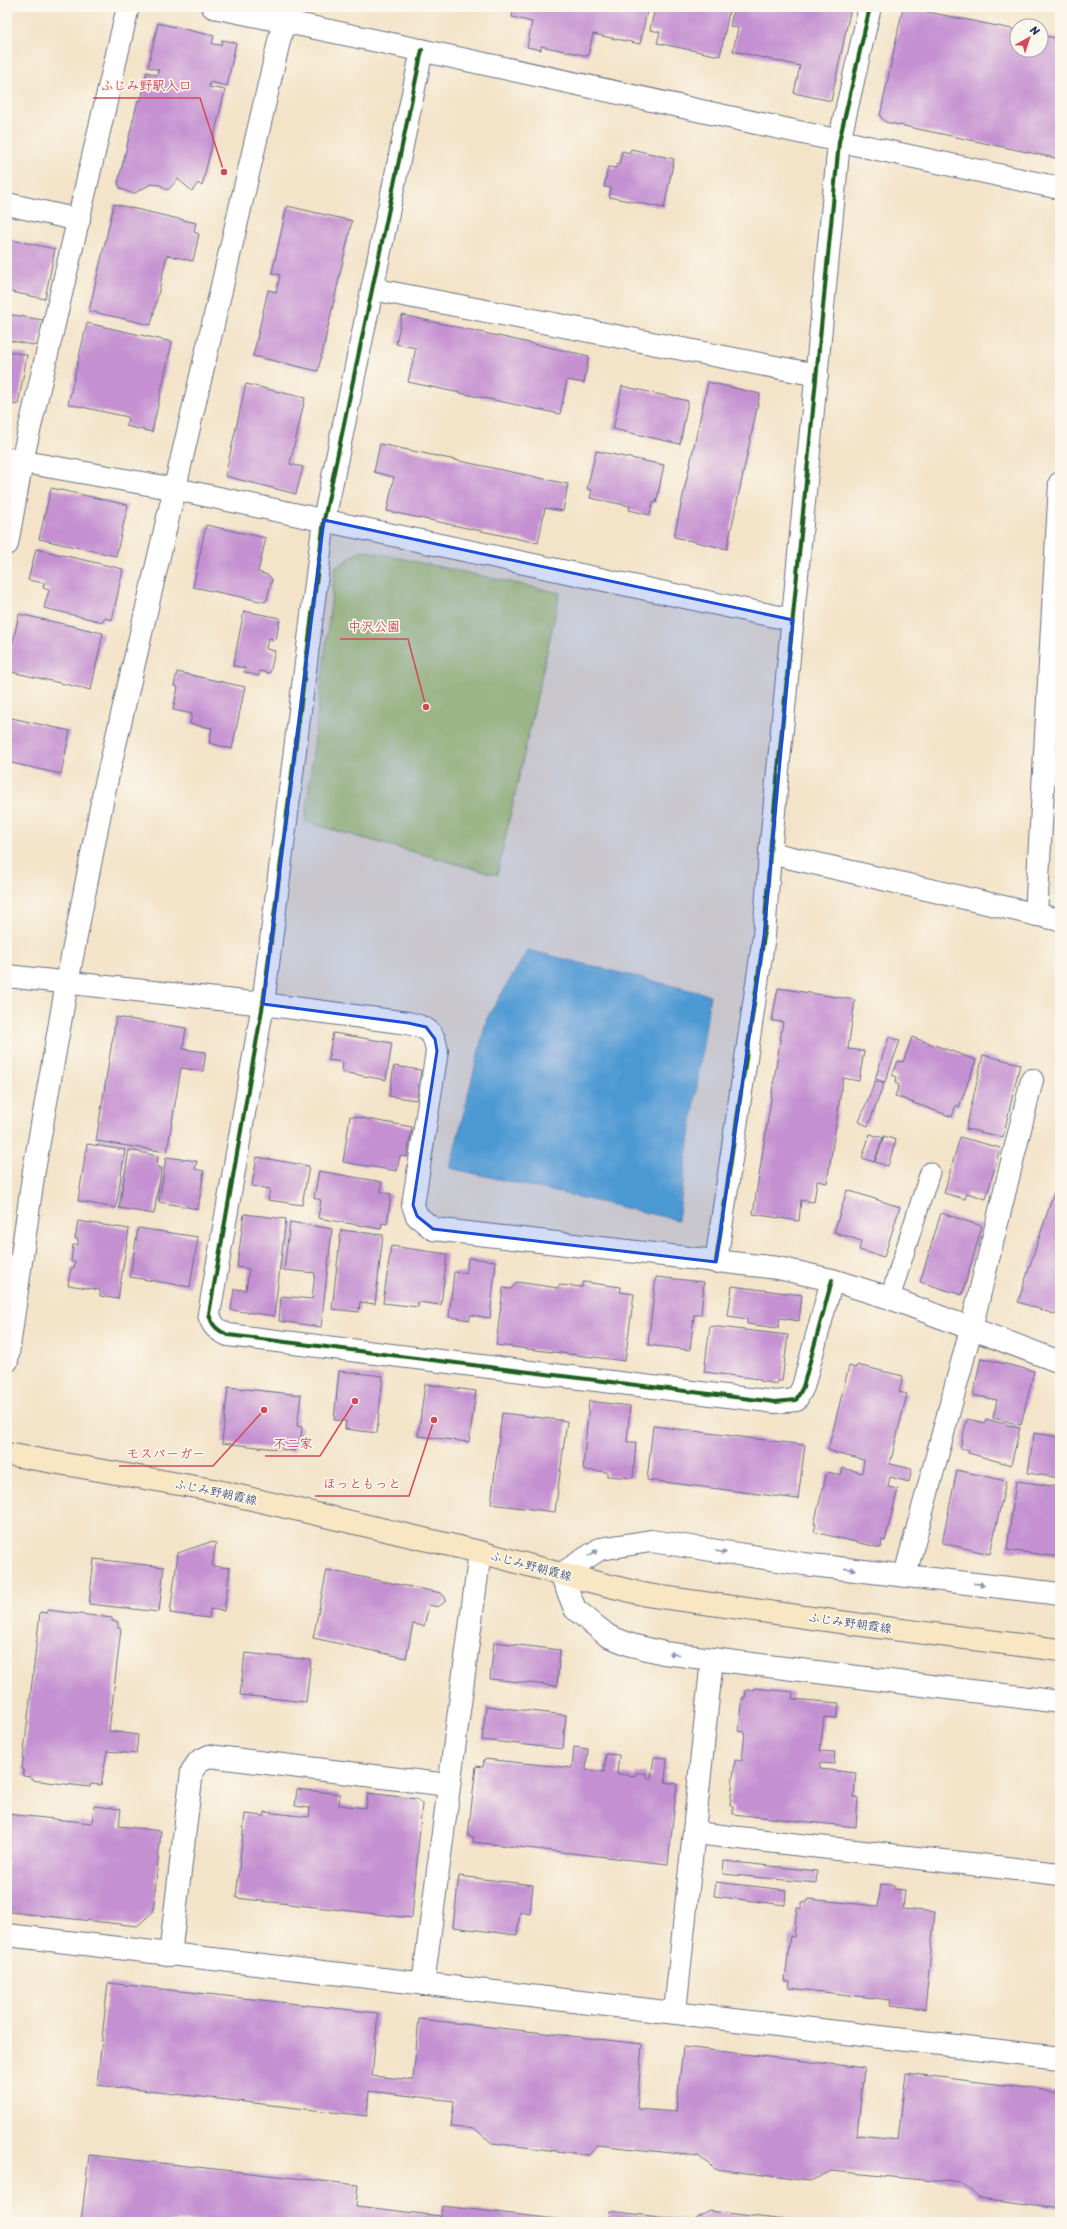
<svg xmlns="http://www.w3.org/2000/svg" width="1067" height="2229" viewBox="0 0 1067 2229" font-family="Sriracha,'Klee One',sans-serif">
	<rect width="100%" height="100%" fill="#fbf7ec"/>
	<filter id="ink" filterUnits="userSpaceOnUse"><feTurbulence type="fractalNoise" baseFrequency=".025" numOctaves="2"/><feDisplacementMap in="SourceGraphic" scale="8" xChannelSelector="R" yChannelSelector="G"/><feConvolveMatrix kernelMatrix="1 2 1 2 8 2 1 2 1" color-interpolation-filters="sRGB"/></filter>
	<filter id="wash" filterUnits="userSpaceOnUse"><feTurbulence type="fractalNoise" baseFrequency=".012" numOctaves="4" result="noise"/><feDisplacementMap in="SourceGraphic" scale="16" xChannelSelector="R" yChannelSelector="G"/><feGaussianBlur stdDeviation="0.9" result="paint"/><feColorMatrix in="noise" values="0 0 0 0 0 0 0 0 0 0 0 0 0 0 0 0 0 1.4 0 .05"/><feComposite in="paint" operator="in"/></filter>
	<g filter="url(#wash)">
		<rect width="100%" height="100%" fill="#f3e3c8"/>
		<path fill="#bccf72" stroke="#6c7f68" d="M362,550L560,593L497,875L305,822L335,568Z"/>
		<path fill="#56acd3" stroke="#386e98" d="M528,950L710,995L678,1220L450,1168L487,1018Z"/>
		<g id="blocks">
			<g fill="#c490d1">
				<path d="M514,7H648L640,44L593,34L588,56L541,46V50L527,47L532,22L512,17Z"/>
				<path d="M655,7H730L720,56L657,43L660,32L650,30Z"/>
				<path d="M734,7H851L831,101L794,93L800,66L733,51L738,28L730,26Z"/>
				<path d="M903,7L1017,30V50H1041V35L1060,39V159L885,122L880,116Z"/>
				<path d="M158,23L214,36L212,44L221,45L222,40L236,43L227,86L210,82L209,87L225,90L202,186L198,183L192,191L178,179L168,190L160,185L151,184L135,193H130L120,188L118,183L138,100L141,101L147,72L157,75L159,70L148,67Z"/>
				<path d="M631,149L674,159L664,208L609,197L611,188L604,187L608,167L616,168L617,164L619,165L622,151L630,153Z"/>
				<path d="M114,204L196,223L194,232L199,234L193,261L167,255L151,325L89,311Z"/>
				<path d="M287,206L352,221L318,371L253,356L268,290L276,292L280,275L272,273Z"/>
				<path d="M7,239L55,249L45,299L7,291Z"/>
				<path d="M7,314L43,320L38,346L7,340Z"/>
				<path d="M402,315L589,356L584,383L567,380L560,414L408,382L416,348L396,344Z"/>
				<path d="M87,323L172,342L152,432L126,426L128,417L68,404Z"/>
				<path d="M7,351L27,355L18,405L7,403Z"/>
				<path d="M708,382L760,394L727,549L674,537Z"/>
				<path d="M246,384L305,398L290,464L303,467L296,494L225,476Z"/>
				<path d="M622,386L688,401L680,444L613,429Z"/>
				<path d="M380,444L568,484L563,511L545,508L538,543L387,511L394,477L374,472Z"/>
				<path d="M596,451L664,465L656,503L653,502L650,515L629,510L630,506L590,498L592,490L587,489Z"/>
				<path d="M51,488L128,505L116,556L39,539Z"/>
				<path d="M206,525L266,538L258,572L268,575L272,579L267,600L265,602L193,587Z"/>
				<path d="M36,549L123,569L112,620L104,618L103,622L44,608L49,590L43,588L44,583L28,580Z"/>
				<path d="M244,611L280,618L276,640L268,638L266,649L275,651L270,673L260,671L259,676L244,672L245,668L233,666Z"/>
				<path d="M19,614L103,633L91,690L7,671Z"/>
				<path d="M177,672L245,687L232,749L209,743L212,728L190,724L192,714L173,710L178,687L174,686Z"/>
				<path d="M7,717L70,731L61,774L7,762Z"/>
				<path d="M778,988L855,1000L848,1049L864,1051L859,1081L843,1078L827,1183L817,1181L814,1202L801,1200L799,1221L753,1214L783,1022L772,1021Z"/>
				<path d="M116,1017L186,1028L183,1049L206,1052L203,1071L181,1068L167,1152L96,1141Z"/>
				<path d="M333,1033L392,1043L386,1080L342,1072L343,1062L328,1060Z"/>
				<path d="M889,1037L900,1041L885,1082L875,1079Z"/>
				<path d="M912,1037L976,1060L959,1107L956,1105L952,1117L895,1096L899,1085L895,1083L897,1077L892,1075L898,1061L903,1062Z"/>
				<path d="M983,1055L1020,1064L1003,1137L966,1129Z"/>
				<path d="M394,1066L421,1070L416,1100L389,1096Z"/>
				<path d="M875,1081L884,1084L868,1126L859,1122Z"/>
				<path d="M350,1116L412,1127L407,1157L400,1156L397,1171L343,1162Z"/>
				<path d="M870,1134L883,1138L874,1162L862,1158Z"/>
				<path d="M884,1136L896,1140L888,1166L875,1162Z"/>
				<path d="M960,1137L1000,1148L986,1199L967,1193L965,1199L944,1193Z"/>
				<path d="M87,1144L125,1150L116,1208L78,1201Z"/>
				<path d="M129,1150L158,1156L157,1167L162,1168L154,1214L119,1208Z"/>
				<path d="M166,1157L197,1161L195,1169L204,1171L198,1209L159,1202Z"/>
				<path d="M257,1157L309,1166L302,1205L268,1200L270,1189L252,1186Z"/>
				<path d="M319,1171L382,1182L381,1192L391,1194L387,1224L382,1223L381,1229L318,1218L321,1200L314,1198Z"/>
				<path d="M1060,1174V1316L1018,1302Z"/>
				<path d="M847,1190L900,1207L884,1257L859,1250L861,1241L834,1232Z"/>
				<path d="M941,1213L982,1226L962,1295L920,1282Z"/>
				<path d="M244,1214L286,1219L274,1316L231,1310L234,1289L246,1290L249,1269L237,1267Z"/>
				<path d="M78,1221L129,1229L118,1299L100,1296V1290L68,1285L71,1268H74L75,1262H71L73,1245H78V1239H75Z"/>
				<path d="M290,1222L332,1229L321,1327L279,1321L281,1296L312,1299L315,1273L284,1270Z"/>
				<path d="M138,1228L198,1237L190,1287L130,1277Z"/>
				<path d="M341,1230L383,1235L375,1304L360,1302L359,1312L332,1309Z"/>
				<path d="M391,1246L447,1254L441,1305L418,1302V1307L383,1303Z"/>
				<path d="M468,1258L496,1261L490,1318L470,1315V1320L449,1317L454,1272L466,1273Z"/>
				<path d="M656,1277L704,1282L701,1315H694L690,1350L648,1345Z"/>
				<path d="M517,1282L558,1288L559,1285L582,1287L583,1282L621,1287L620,1292L634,1294L625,1361L496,1345L503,1288L511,1289Z"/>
				<path d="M732,1286L802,1295L799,1321L780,1318L778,1328L747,1324V1319L728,1316Z"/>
				<path d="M710,1326L788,1335L782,1381H777V1384L760,1381V1379L704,1372Z"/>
				<path d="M981,1358L1034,1371L1021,1425L993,1418L997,1400L973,1395Z"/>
				<path d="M857,1365L903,1376L899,1392L907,1394L890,1464L912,1469L909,1482L890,1477L888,1487L898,1489L885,1541L882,1540L881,1548L814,1532L816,1524H814L827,1472L841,1475L843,1468L862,1473L864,1460L834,1453L835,1452L828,1450L849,1366L856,1368Z"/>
				<path d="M339,1371L383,1376L377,1433L345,1429L346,1421L334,1420Z"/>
				<path d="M425,1384L476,1391L469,1442L418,1436Z"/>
				<path d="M228,1387L301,1395L297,1426L302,1427L300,1447L295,1446L294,1451L222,1443Z"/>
				<path d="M589,1401L630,1406L627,1442H636L633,1478L607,1476V1472L583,1470Z"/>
				<path d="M502,1413L567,1421L555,1512L491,1504Z"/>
				<path d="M967,1419L985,1423L986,1419L1020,1428L1011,1465L968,1453L969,1450L960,1448Z"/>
				<path d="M653,1426L805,1445L798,1499L647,1480Z"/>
				<path d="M1034,1433L1060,1437V1478L1028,1473Z"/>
				<path d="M957,1470L1006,1481L990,1554L942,1543Z"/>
				<path d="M1016,1481L1060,1487V1557L1007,1550Z"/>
				<path d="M210,1542L216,1543L212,1566L230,1568L224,1611L210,1609L209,1618L170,1613L178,1553Z"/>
				<path d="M94,1559L164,1567L159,1612L89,1604Z"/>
				<path d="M327,1570L441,1593L445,1597L446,1601L438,1607L429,1605L424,1626L413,1624L406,1658L313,1638Z"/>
				<path d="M47,1610L112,1618V1621L118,1622V1628L121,1629L109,1731L138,1735L136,1754L107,1751L101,1785L91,1784L90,1787L31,1780V1777L23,1776L24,1770L22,1769L40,1612L47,1613Z"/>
				<path d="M494,1642L560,1650L557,1686L490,1679Z"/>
				<path d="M245,1653L311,1660L306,1702L240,1695Z"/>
				<path d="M754,1688L793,1692L792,1699L839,1703L837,1718L824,1717L820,1751L835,1752L834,1764L820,1763V1769L856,1773L854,1797H858L856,1827L733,1814V1806H730L735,1760L742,1761L745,1732L739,1731L743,1697L745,1698L746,1690H754Z"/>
				<path d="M486,1706L566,1715L563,1749L482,1740Z"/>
				<path d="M574,1747L588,1749L586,1770L604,1772L606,1754L619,1755L617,1774L635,1776L636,1773H646V1777L651,1778L654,1757L667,1758L665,1782L677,1784L668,1864L473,1842L474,1837L468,1836L476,1766L483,1767L484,1759L572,1768Z"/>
				<path d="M297,1789L340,1794L339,1805L366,1808L368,1793L417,1799L422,1804L412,1918L236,1898L245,1814L264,1816L265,1812L309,1817L310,1808L295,1806Z"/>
				<path d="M94,1806L121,1809L119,1826L161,1831L153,1912L137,1926L10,1912L7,1908V1814L92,1823Z"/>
				<path d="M724,1861L817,1871L816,1883L723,1874Z"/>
				<path d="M459,1876L533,1885L530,1914L520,1912L517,1935L453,1927Z"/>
				<path d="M716,1882L786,1890L785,1905L714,1896Z"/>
				<path d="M881,1884L894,1885V1889L905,1890L903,1909L935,1912L925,2009L890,2005L891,2000L789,1988L790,1982L785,1981L790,1936L794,1937L797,1908H802V1902H808V1899L878,1906Z"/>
				<path d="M108,1983L378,2013L372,2076L413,2080L419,2019L642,2044L637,2109L676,2112L683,2047L864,2068L857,2135L898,2139L906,2073L1060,2092V2208L979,2198L963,2184L832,2171L810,2181L715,2169L698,2156L598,2145L589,2155L492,2143L475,2129L451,2127L454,2101L369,2091L367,2116L97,2085Z"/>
				<path d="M89,2155L358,2185L356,2206L441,2216L442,2206L583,2222H81Z"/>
				<path d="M610,2211L691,2221L710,2211L793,2221L609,2222Z"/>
			</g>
		</g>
	</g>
	<g filter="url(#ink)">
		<use href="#blocks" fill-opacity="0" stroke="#676e83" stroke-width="1"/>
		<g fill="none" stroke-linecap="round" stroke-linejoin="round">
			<g stroke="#676e83" stroke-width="21">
				<path id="service" d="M890,1298L930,1172"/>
			</g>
			<g stroke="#676e83" stroke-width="24">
				<g id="minor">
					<path d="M213,7C496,64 777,129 1060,188"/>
					<path d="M422,50L324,520L263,1004L209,1314C212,1326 217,1330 228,1335L775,1402L796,1400L803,1387L832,1280"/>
					<path d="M7,204L79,220"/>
					<path d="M372,289L817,375"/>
					<path d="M7,459L176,489L793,620"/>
					<path d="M7,544L22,461L128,7"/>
					<path d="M770,853L1060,920"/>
					<path d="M1036,915L1060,483"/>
					<path d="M7,976L263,1004L408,1023C427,1028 434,1030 437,1051L413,1205L417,1216L433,1229L778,1268L832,1280L890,1298L1060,1362"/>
					<path d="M716,1262L764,936L770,853L839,142L870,7"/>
					<path d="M905,1575L971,1329L1032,1080"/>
					<path d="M712,1659L664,1653L631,1645L608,1636L575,1609L561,1574L600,1549L651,1541L804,1564L1060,1594"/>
					<path d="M695,1833L1060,1874"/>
					<path d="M7,1935L1060,2058"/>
					<path d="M170,1955L192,1771L199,1761L209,1756L448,1785"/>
					<path d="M423,1984L480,1552"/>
					<path d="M675,2012L712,1659L1060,1702"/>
				</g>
			</g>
			<g stroke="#676e83" stroke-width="24">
				<path id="tertiary" d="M7,1361L34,1170L67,983L104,792L287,7"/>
			</g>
			<g stroke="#676e83" stroke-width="24">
				<path id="secondary" d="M7,1454L213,1490L480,1552L561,1574L647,1595L862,1625L1060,1650"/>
			</g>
			<use href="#service" stroke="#fff" stroke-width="19"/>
			<use href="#minor" stroke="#fff" stroke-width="22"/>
			<use href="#tertiary" stroke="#fff" stroke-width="22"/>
			<use href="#secondary" stroke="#f9e7c3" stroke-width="22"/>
			<g stroke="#fbf7ec" stroke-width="6">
				<g id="cycleway">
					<path d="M422,50L324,520L263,1004L209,1314C212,1326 217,1330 228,1335L775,1402L796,1400L803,1387L832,1280"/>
					<path d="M716,1262L764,936L770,853L839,142L870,7"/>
				</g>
			</g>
			<use href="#cycleway" stroke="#1b5e20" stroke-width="4"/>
		</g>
		<defs><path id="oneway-solid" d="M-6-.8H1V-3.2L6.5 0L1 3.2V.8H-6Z"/></defs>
		<g fill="#8d97ae">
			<use href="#oneway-solid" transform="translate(721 1552) rotate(9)"/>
			<use href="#oneway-solid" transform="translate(593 1553) rotate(-33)"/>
			<use href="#oneway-solid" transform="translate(850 1569) rotate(6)"/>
			<use href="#oneway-solid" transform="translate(979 1584) rotate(7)"/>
			<use href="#oneway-solid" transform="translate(674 1654) rotate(-173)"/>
		</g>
	</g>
	<path fill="#1d4ed8" fill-opacity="0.2" stroke="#1d4ed8" stroke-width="3" stroke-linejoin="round" d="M324,520L793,620L764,936L716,1262L433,1229L417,1216L413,1205L437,1051L435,1039L426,1027L408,1023L263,1004Z"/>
	<g text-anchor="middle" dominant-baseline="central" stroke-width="3.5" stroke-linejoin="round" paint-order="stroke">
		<g font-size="12" fill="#1b2f5e" stroke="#fbf7ec">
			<text transform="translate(216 1492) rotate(12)">ふじみ野朝霞線</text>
			<text transform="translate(531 1566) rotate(15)">ふじみ野朝霞線</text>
			<text transform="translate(850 1623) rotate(8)">ふじみ野朝霞線</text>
		</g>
	</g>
	<path fill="none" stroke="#d1495b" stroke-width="1.5" d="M224 172L200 98H93M426 707L408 639H340M355 1401L320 1456H265M264 1410L213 1466H119M434 1420L409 1496H315"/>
	<g fill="#d1495b" stroke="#fbf7ec" stroke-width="1.5">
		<circle cx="224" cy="172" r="4"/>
		<circle cx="426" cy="707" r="4"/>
		<circle cx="355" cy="1401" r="4"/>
		<circle cx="264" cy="1410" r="4"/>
		<circle cx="434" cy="1420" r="4"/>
	</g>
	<g font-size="13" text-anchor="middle" font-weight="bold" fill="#d1495b" stroke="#fbf7ec" stroke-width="3.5" stroke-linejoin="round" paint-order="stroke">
		<text x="146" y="90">ふじみ野駅入口</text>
		<text x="374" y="631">中沢公園</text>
		<text x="293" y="1448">不二家</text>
		<text x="166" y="1458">モスバーガー</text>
		<text x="362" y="1488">ほっともっと</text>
	</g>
	<rect width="1067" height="2229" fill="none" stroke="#fbf7ec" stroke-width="24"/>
	<g transform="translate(1029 38) rotate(39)"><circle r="19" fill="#fbf7ec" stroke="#a1a7b3"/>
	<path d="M0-3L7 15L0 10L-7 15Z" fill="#d1495b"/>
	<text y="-6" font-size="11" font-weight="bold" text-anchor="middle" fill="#1b2f5e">N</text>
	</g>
</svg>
